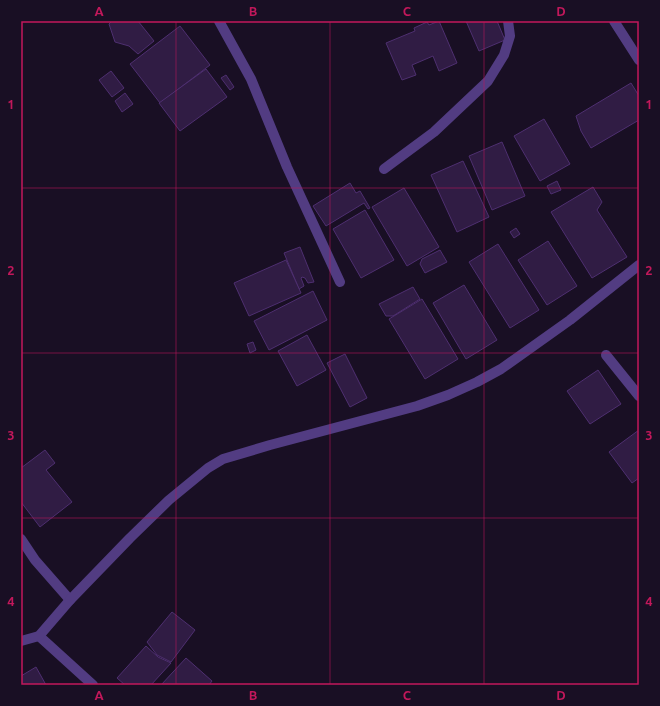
<svg xmlns="http://www.w3.org/2000/svg" width="660" height="706" viewBox="0 0 660 706" font-family="Ubuntu,sans-serif">
	<rect width="100%" height="100%" fill="#190f24"/>
	<g fill="#301c44" stroke="#4e2f70">
		<path d="M112,21H138L154,41L138,54L129,46L115,42L109,24Z"/>
		<path d="M439,21L457,63L439,71L433,56L412,65L416,75L402,80L386,43L415,31L414,28L427,22L429,25Z"/>
		<path d="M466,21H497L505,40L479,51Z"/>
		<path d="M180,26L210,65L160,103L130,64Z"/>
		<path d="M206,69L227,97L180,131L159,103Z"/>
		<path d="M111,71L124,88L112,97L99,80Z"/>
		<path d="M226,75L234,87L230,90L221,78Z"/>
		<path d="M631,83L639,96V120L591,148L581,131L576,116Z"/>
		<path d="M125,93L133,104L122,112L115,101Z"/>
		<path d="M544,119L570,164L540,181L514,136Z"/>
		<path d="M502,142L525,196L492,210L469,156Z"/>
		<path d="M463,161L489,217L457,232L431,175Z"/>
		<path d="M557,181L561,190L551,194L547,186Z"/>
		<path d="M350,183L356,193L360,191L370,208L368,209L364,203L326,226L313,206Z"/>
		<path d="M593,187L602,202L597,210L627,257L592,278L551,212Z"/>
		<path d="M404,188L439,247L407,266L372,207Z"/>
		<path d="M365,210L394,260L361,278L333,229Z"/>
		<path d="M516,228L520,234L514,238L510,232Z"/>
		<path d="M548,241L577,286L547,305L518,260Z"/>
		<path d="M498,244L539,310L510,328L469,262Z"/>
		<path d="M300,247L314,282L308,283L305,278L302,277L301,278L304,286L299,289L284,253Z"/>
		<path d="M440,250L447,262L425,273L420,264L422,259Z"/>
		<path d="M286,260L301,293L249,316L234,283Z"/>
		<path d="M464,285L497,340L466,359L433,303Z"/>
		<path d="M413,287L420,299L393,316H386L379,304Z"/>
		<path d="M313,291L327,320L269,350L254,321Z"/>
		<path d="M422,299L458,359L425,379L389,319Z"/>
		<path d="M307,335L326,370L297,386L278,351Z"/>
		<path d="M253,342L256,350L250,353L247,344Z"/>
		<path d="M345,354L367,398L350,407L327,363Z"/>
		<path d="M598,370L621,404L590,424L567,391Z"/>
		<path d="M639,430V478L632,483L609,452Z"/>
		<path d="M45,450L55,463L46,470L72,502L40,527L21,502V468Z"/>
		<path d="M172,612L195,630L171,662L157,655L147,642Z"/>
		<path d="M146,646L158,657L171,663L151,685H125L117,678Z"/>
		<path d="M186,658L212,681L209,685H161Z"/>
		<path d="M36,667L46,685H21V676Z"/>
	</g>
	<g fill="none" stroke-linecap="round" stroke-linejoin="round">
		<path stroke="#523c82" stroke-width="10" d="M606,355L639,396"/>
		<g stroke="#523c82" stroke-width="10">
			<path d="M219,21L251,79L287,167L340,282"/>
			<path d="M614,21L639,60"/>
			<path d="M384,169L434,132L488,81L504,55L510,36L508,21"/>
			<path d="M21,539L35,560L70,600"/>
			<path d="M39,636L93,685"/>
			<path d="M21,641L39,636L70,600L130,538L169,500L208,468L223,459L270,445L417,406L448,395L477,382L501,369L570,320L639,265"/>
		</g>
	</g>
	<path fill="none" stroke="#c2185b" stroke-width="1" stroke-opacity="0.55" d="M176,21V685M330,21V685M484,21V685M21,188H639M21,353H639M21,518H639"/>
	<rect width="660" height="706" fill="none" stroke="#190f24" stroke-width="44"/>
	<rect x="22" y="22" width="616" height="662" fill="none" stroke="#c2185b" stroke-width="1.5"/>
	<g font-size="13" text-anchor="middle" font-weight="bold" fill="#c2185b">
		<text x="99" y="16">A</text>
		<text x="253" y="16">B</text>
		<text x="407" y="16">C</text>
		<text x="561" y="16">D</text>
		<text x="11" y="109">1</text>
		<text x="649" y="109">1</text>
		<text x="11" y="275">2</text>
		<text x="649" y="275">2</text>
		<text x="11" y="440">3</text>
		<text x="649" y="440">3</text>
		<text x="11" y="606">4</text>
		<text x="649" y="606">4</text>
		<text x="99" y="700">A</text>
		<text x="253" y="700">B</text>
		<text x="407" y="700">C</text>
		<text x="561" y="700">D</text>
	</g>
</svg>
